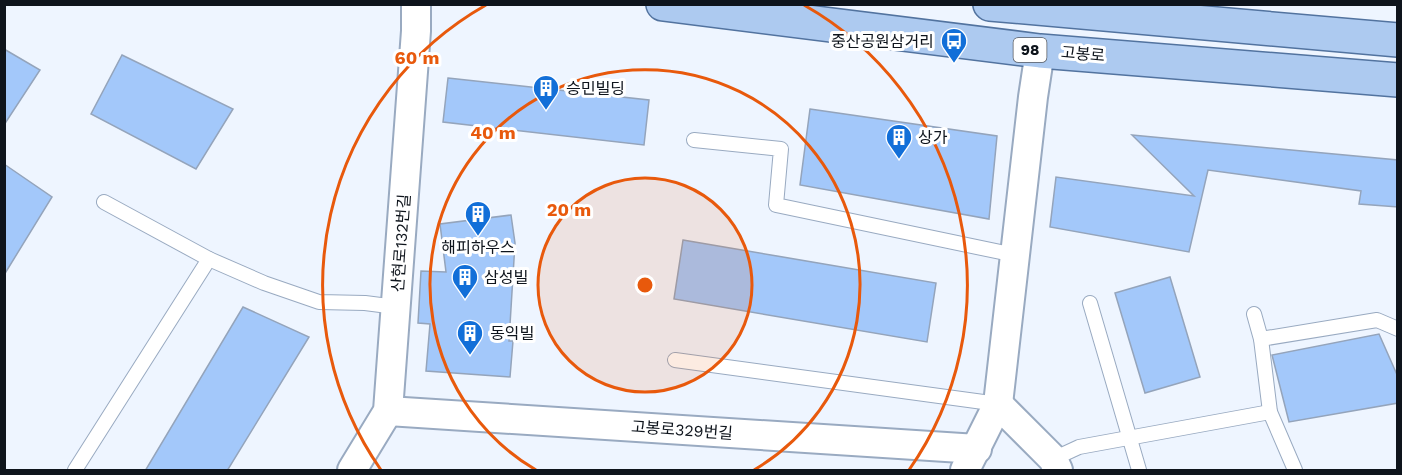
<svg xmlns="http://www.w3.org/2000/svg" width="1402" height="475" viewBox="0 0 1402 475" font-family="'Work Sans','Noto Sans KR',sans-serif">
	<rect width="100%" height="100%" fill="#eef5ff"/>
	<g fill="#a3c8fa" stroke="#94a4bb" stroke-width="1.5">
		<path d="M4,49L40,70L4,125Z"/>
		<path d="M122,55L233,109L196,169L91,114Z"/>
		<path d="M448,78L649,100L644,145L443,122Z"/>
		<path d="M810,109L997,136L989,219L800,185Z"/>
		<path d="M1132,135L1398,160V207L1359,204L1361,191L1208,170L1189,252L1050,227L1056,177L1194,196Z"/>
		<path d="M4,164L52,197L4,275Z"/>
		<path d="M511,215L515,243L509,341H513L510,377L426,371L430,324L418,323L421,271L446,272L440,224Z"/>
		<path d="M683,240L936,283L927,342L674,299Z"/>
		<path d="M1170,277L1200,377L1145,393L1115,293Z"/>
		<path d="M243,307L309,337L227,471H145Z"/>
		<path d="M1379,334L1398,377V403L1289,422L1272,355Z"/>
	</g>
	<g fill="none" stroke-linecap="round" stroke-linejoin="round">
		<g stroke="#99aac1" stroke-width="16">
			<g id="lane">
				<path d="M694,140L781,149L776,205L1015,255"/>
				<path d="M104,202L209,259L264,283L319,302L365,303L396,307"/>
				<path d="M1090,303L1139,470"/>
				<path d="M1254,314L1261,339L1270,412L1295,470"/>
				<path d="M1261,339L1377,320L1398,329"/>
				<path d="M675,360L998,404"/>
				<path d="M1053,459L1079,447L1270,412"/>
				<path d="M75,470L209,259"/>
			</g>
		</g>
		<g stroke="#99aac1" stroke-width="32">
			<g id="street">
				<path d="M998,404L1053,459L1058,470"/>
				<path d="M388,411L977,449"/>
				<path d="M352,470L388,411L416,31V4"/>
				<path d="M965,470L998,404L1033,97L1040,51"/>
			</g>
		</g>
		<g stroke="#52739f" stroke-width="36">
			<g id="primary">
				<path d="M663,4L1040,51L1398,80"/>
				<path d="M990,4L1398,40"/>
			</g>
		</g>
		<use href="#lane" stroke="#fff" stroke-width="14"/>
		<use href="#street" stroke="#fff" stroke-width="28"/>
		<use href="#primary" stroke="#adcaf0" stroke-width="33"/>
	</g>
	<circle cx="645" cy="285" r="107" fill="#e8590c" fill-opacity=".12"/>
	<g fill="none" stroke="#e8590c" stroke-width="3">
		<circle cx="645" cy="285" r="107"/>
		<path d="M536 470A215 215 0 1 1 754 470"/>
		<path d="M381 470A322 322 0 0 1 486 5M804 5A322 322 0 0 1 909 470"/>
	</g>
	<defs>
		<g id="bus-pin" transform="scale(1.35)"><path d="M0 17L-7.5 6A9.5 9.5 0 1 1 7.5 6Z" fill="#126fd8" stroke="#fff"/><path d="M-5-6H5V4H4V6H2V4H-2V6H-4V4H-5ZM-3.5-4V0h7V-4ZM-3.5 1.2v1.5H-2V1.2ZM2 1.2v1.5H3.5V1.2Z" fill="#fff"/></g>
		<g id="building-pin" transform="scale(1.35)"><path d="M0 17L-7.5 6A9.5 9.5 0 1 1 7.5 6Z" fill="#126fd8" stroke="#fff"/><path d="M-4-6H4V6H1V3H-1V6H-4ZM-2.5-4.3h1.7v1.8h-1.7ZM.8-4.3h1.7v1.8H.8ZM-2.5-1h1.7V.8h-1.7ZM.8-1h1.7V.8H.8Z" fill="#fff"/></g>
	</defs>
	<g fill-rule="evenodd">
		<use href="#bus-pin" x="954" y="41"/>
		<use href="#building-pin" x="546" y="88"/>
		<use href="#building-pin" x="899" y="137"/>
		<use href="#building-pin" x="478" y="214"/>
		<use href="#building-pin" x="465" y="277"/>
		<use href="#building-pin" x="470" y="333"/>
	</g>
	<g text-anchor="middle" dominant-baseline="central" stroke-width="6" stroke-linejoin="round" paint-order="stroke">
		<rect fill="#fff" stroke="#565a60" stroke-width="1.5" x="1013.5" y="38" width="33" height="24" rx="4.5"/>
		<g font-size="15" font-weight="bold" fill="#0e141c">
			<text x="1030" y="50">98</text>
		</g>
		<g font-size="16" fill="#0e141c" stroke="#fff" text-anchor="start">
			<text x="934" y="41" text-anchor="end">중산공원삼거리</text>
			<text x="566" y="88">승민빌딩</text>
			<text x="918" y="137">상가</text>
			<text x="478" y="247" text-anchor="middle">해피하우스</text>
			<text x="484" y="277">삼성빌</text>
			<text x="490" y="333">동익빌</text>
		</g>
		<g font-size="16" fill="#0e141c" stroke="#fff">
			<text transform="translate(1083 54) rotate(5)">고봉로</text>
			<text transform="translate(401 243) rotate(-86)">산현로132번길</text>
			<text transform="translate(682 430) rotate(4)">고봉로329번길</text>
		</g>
	</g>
	<circle cx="645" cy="285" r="9" fill="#e8590c" stroke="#fff" stroke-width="3"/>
	<g font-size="18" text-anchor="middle" font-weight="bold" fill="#e8590c" stroke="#fff" stroke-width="6" stroke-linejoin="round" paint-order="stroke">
		<text x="417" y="64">60 m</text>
		<text x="493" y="139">40 m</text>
		<text x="569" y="216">20 m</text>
	</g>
	<rect width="1402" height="475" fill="none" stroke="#0e141c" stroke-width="12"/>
</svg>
